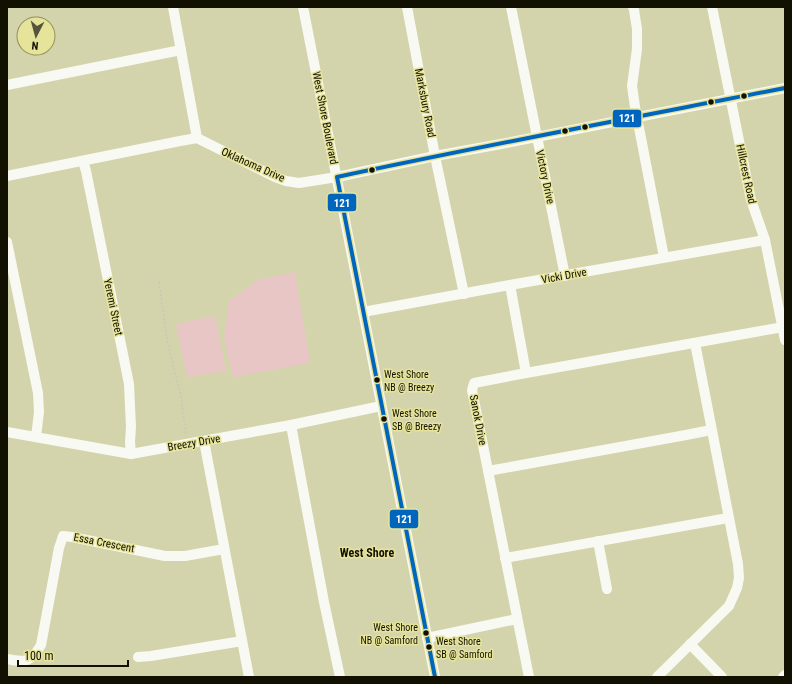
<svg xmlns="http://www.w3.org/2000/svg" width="792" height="684" viewBox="0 0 792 684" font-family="'Roboto Condensed',sans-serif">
	<rect width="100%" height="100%" fill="#d4d4ac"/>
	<g fill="#e9c6c6">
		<path d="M295,272L310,363L233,377L224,337L229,301L257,280Z"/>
		<path d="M215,316L226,371L187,377L176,324Z"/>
	</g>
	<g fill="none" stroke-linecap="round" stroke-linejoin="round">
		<path stroke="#c7c7bb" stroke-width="1.5" stroke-dasharray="2 2" stroke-linecap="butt" d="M159,282L167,340L181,397L186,435"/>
		<g stroke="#f9f9f3" stroke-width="10">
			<path d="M173,7L197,138"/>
			<path d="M303,7L435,677"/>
			<path d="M407,7L435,156L464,294"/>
			<path d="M511,7L565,276"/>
			<path d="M633,7L634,10L637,29V49L632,86L635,107L664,257"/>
			<path d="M712,7L751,200L765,240L785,340"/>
			<path d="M7,85L181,50"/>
			<path d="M83,161L86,171L129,384L131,427L130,442L131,454"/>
			<path d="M7,176L180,141L197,138L275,177L286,181L299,183L337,177L435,156L501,144L785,88"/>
			<path d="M7,242L38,393L39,412L36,437"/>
			<path d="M510,285L526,373"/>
			<path d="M363,312L510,285L765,240"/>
			<path d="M291,425L324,602L340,677"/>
			<path d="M7,432L131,454L291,425L381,406"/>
			<path d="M204,441L249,677"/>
			<path d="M488,471L686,435L711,430"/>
			<path d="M598,541L607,589"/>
			<path d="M505,558L728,518"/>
			<path d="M427,638L517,619"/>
			<path d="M690,644L722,677"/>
			<path d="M138,657L151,656L242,641"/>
			<path d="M7,659C26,663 31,662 41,645L59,548L63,536L72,537L165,556H185L224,549"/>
			<path d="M529,677L472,390L474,383L526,373L783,327"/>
			<path d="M657,677L729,606L737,588L739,578L738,564L695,343"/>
			<path d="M783,677L785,675"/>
		</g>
		<g stroke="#e6e49a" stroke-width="7">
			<path id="bus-1" d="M435,677L337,177C486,145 636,117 785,88"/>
		</g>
		<use href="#bus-1" stroke="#0065bd" stroke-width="4"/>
	</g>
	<g fill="#121000" stroke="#e6e49a" stroke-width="1.5">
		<circle cx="744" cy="96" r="3.5"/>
		<circle cx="711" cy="102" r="3.5"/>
		<circle cx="585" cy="127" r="3.5"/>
		<circle cx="565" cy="131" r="3.5"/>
		<circle cx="372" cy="170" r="3.5"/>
		<circle cx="377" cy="380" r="3.5"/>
		<circle cx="384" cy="419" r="3.5"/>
		<circle cx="426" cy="633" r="3.5"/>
		<circle cx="429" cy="647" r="3.5"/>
	</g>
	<g text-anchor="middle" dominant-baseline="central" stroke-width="3" stroke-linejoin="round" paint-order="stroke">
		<g font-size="10" fill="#121000" stroke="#e6e49a" text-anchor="start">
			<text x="384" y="374">West Shore<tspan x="384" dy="13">NB @ Breezy</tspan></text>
			<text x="392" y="413">West Shore<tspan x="392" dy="13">SB @ Breezy</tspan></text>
			<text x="418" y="627" text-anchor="end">West Shore<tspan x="418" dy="13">NB @ Samford</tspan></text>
			<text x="436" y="641">West Shore<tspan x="436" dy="13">SB @ Samford</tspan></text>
		</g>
		<g font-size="11" fill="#121000" stroke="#e6e49a">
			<text transform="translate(425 103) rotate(79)">Marksbury Road</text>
			<text transform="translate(325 118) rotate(79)">West Shore Boulevard</text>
			<text transform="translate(253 165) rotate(24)">Oklahoma Drive</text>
			<text transform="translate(746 174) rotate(78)">Hillcrest Road</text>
			<text transform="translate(545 177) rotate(78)">Victory Drive</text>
			<text transform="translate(564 276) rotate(-10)">Vicki Drive</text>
			<text transform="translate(113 307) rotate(78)">Yeremi Street</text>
			<text transform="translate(478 420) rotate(79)">Sanok Drive</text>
			<text transform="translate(194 443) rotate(-10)">Breezy Drive</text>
			<text transform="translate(104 543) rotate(11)">Essa Crescent</text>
		</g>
		<g font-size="12" font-weight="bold" fill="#121000" stroke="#e6e49a">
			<text x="367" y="553">West Shore</text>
		</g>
	</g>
	<g stroke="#e6e49a" stroke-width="1.5">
		<rect x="612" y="109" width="30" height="19" rx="4" fill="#0065bd"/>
		<rect x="327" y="193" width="30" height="19" rx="4" fill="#0065bd"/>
		<rect x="389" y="509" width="30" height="20" rx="4" fill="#0065bd"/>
	</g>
	<g font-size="11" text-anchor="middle" font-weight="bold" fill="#fff">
		<text x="627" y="122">121</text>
		<text x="342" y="207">121</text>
		<text x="404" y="523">121</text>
	</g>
	<rect width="792" height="684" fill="none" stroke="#121000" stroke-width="16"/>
	<g transform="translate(36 36) rotate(186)"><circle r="19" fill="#e6e49a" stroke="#918f5c"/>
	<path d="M0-3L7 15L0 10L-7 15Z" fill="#56553c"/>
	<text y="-6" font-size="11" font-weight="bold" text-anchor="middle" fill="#121000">N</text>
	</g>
	<path d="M18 660v6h110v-6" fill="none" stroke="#121000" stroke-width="2"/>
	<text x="24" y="660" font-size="12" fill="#121000" stroke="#e6e49a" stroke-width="3" paint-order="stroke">100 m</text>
</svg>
